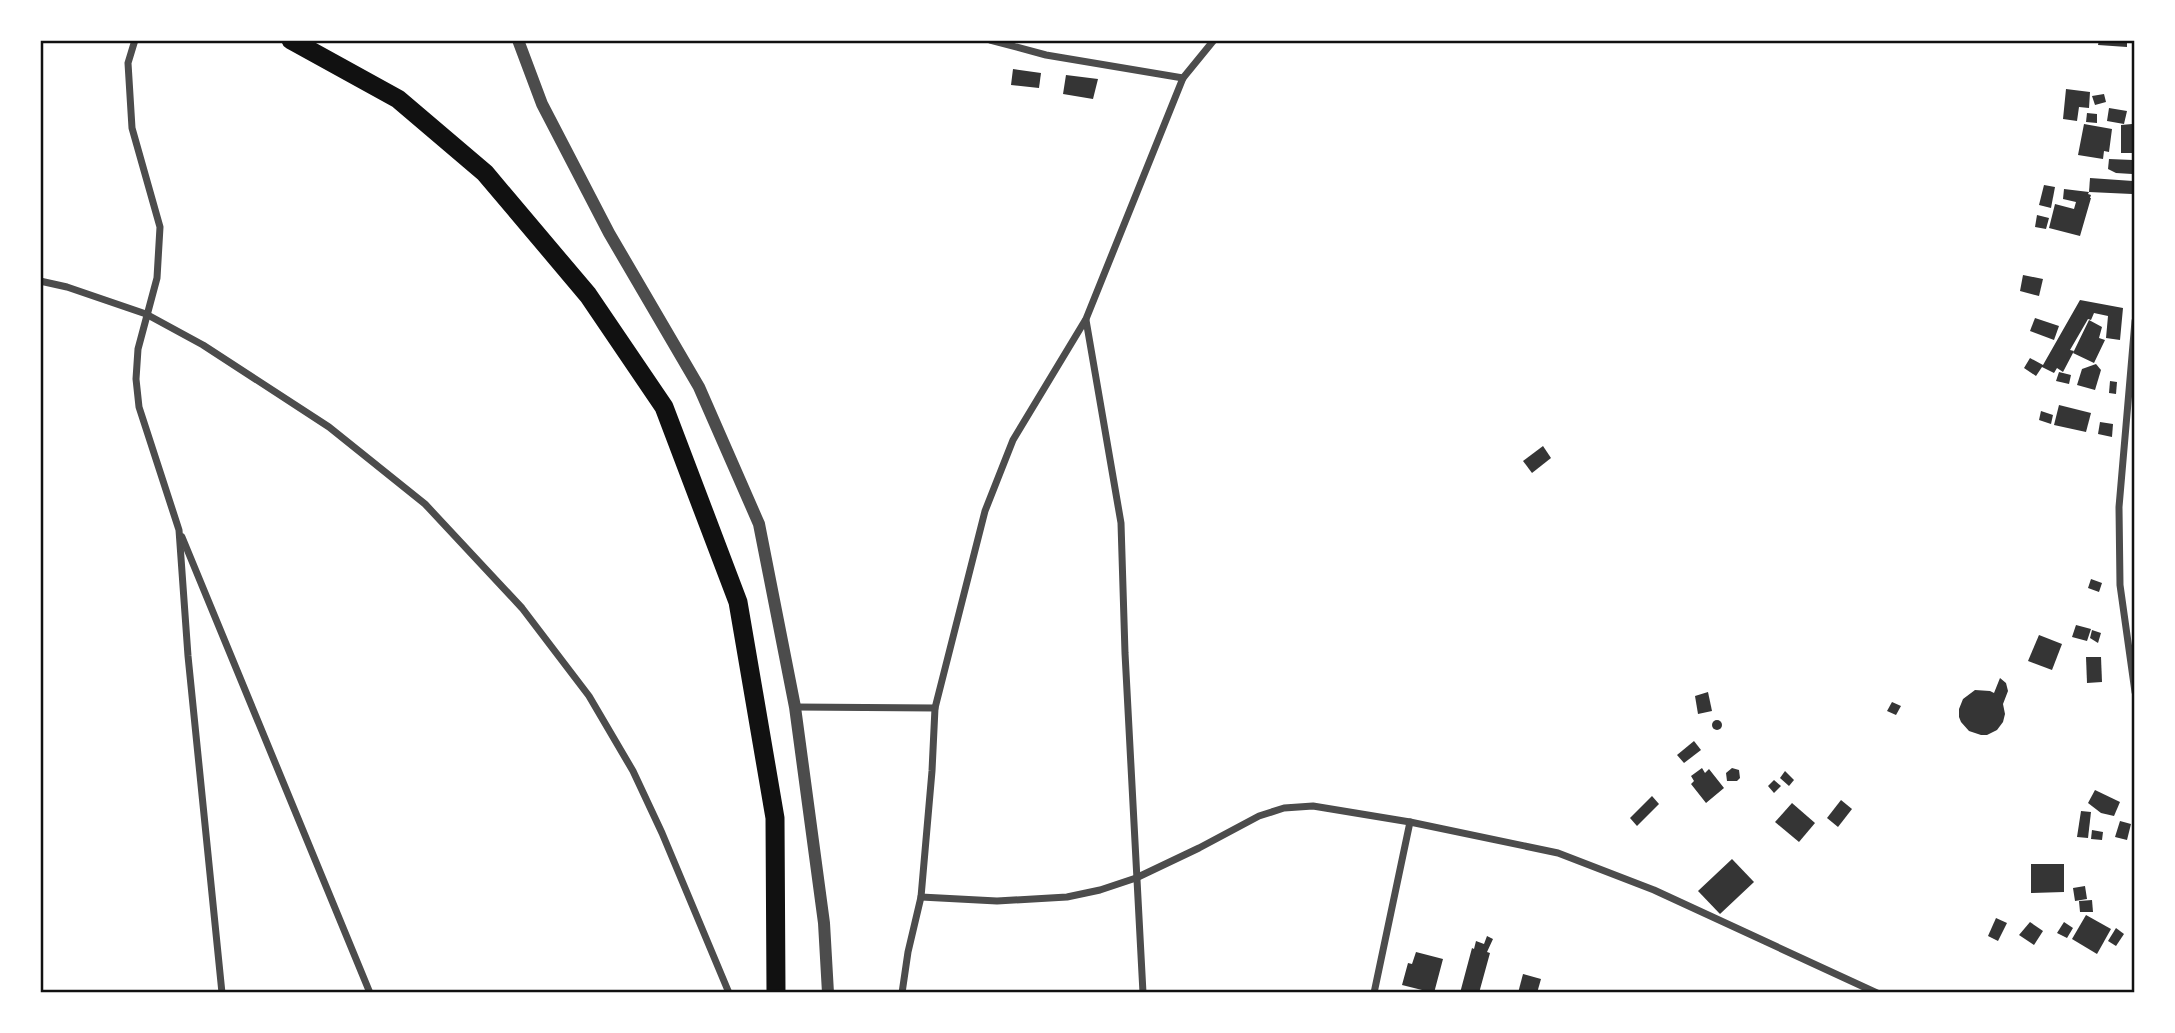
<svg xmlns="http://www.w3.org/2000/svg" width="2175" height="1033" viewBox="0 0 2175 1033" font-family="Rubik,sans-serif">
	<rect width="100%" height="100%" fill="#fff"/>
	<g fill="#353535">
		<path d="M2099,40H2127V47L2098,45Z"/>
		<path d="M1013,69L1041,73L1039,88L1011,85Z"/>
		<path d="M1066,75L1098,79L1093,99L1063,94Z"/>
		<path d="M2066,89L2090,92L2089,108L2079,107L2077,121L2063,119Z"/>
		<path d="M2104,94L2106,102L2095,105L2092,96Z"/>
		<path d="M2109,108L2127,111L2124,124L2107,121Z"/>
		<path d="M2087,113L2097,114V123L2086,122Z"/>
		<path d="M2084,124L2112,129L2109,152L2104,151L2103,159L2078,155Z"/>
		<path d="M2132,124L2133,153H2121V125Z"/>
		<path d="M2109,159L2133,160L2132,174L2116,173L2108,169Z"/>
		<path d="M2090,178L2133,181L2132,194L2089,192Z"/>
		<path d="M2044,185L2055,187L2051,208L2039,205Z"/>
		<path d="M2064,189L2089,192L2088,194L2091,195L2090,198H2091L2080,236L2049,228L2055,204L2074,209L2076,202L2063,199Z"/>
		<path d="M2037,215L2049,218L2046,229L2035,227Z"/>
		<path d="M2023,275L2043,279L2039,296L2020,291Z"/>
		<path d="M2080,300L2123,308L2120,340L2106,338L2108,316L2094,313L2091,320L2088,319L2070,350L2074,351L2063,372L2057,368L2054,373L2042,367L2036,376L2024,368L2030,358L2043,365Z"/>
		<path d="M2035,318L2059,326L2054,340L2030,331Z"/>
		<path d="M2089,320L2102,327L2099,338L2105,340L2094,363L2073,353Z"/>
		<path d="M2096,364L2101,370L2095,390L2077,385L2082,369Z"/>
		<path d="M2059,372L2071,375L2069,384L2056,381Z"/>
		<path d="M2110,381L2117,382L2116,394L2109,393Z"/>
		<path d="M2059,405L2091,413L2086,432L2054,425Z"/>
		<path d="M2041,411L2053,415L2051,424L2039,420Z"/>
		<path d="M2100,422L2113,424L2112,437L2098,434Z"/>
		<path d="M1543,446L1551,458L1532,473L1523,461Z"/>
		<path d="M2091,579L2102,583L2099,592L2088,588Z"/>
		<path d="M2076,625L2091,629L2087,641L2072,637Z"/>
		<path d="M2092,630L2101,633L2098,643L2090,638Z"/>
		<path d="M2039,635L2062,644L2052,670L2028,661Z"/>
		<path d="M2086,657H2101L2102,682L2087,683Z"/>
		<path d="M2000,678L2006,683L2008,691L2003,704L2005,714L2003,722L1997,730L1987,735H1981L1969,731L1961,722L1959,717V709L1963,699L1975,690L1990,691L1994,693Z"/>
		<path d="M1708,692L1712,711L1698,714L1695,696Z"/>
		<path d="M1892,702L1901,706L1896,715L1887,711Z"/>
		<circle cx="1717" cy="725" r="5"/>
		<path d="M1694,741L1701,750L1684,763L1677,755Z"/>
		<path d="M1702,768L1705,773L1709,769L1724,788L1706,803L1691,784L1694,781L1691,776Z"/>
		<path d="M1732,768L1739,770L1740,778L1737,781H1727L1726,773Z"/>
		<path d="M1785,771L1794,780L1789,786L1780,778Z"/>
		<path d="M1774,780L1781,786L1774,793L1768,786Z"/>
		<path d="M2095,790L2120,802L2114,816L2101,813L2088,803Z"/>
		<path d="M1652,796L1659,804L1637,826L1630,818Z"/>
		<path d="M1841,800L1852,809L1838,827L1827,818Z"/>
		<path d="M1792,803L1815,823L1799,842L1775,822Z"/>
		<path d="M2081,811L2091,812L2088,838L2077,837Z"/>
		<path d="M2120,821L2131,824L2127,840L2115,837Z"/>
		<path d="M2092,830L2103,832L2102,840L2091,839Z"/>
		<path d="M1732,859L1754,882L1720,914L1698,891Z"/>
		<path d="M2031,864H2064V892L2031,893Z"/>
		<path d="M2085,886L2087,899L2075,901L2073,888Z"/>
		<path d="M2092,900L2093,912H2080L2079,901Z"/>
		<path d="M2086,915L2111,929L2097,954L2072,939Z"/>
		<path d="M1996,918L2007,923L1998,941L1988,936Z"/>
		<path d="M2030,922L2043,931L2034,945L2019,935Z"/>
		<path d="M2064,922L2073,928L2067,938L2057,933Z"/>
		<path d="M2116,928L2124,934L2116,946L2108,941Z"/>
		<path d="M1487,936L1493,939L1487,952L1490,953L1479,993H1460L1472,948L1474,949L1476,941L1484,944Z"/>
		<path d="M1416,952L1443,959L1434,993L1402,985L1408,963L1412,964Z"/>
		<path d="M1523,974L1541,979L1537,993H1518Z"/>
	</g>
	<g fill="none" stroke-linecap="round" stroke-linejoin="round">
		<g stroke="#4c4c4c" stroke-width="7">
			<path d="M135,40L128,63L132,128L160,227L157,278L138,349L136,379L139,407L179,530L188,656L222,993"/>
			<path d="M990,40L1046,55L1183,78"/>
			<path d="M40,281L67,287L146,314L203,345L329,427L425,504L522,608L589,696L633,771L662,833L729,993"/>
			<path d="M1086,320L1121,523L1125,653L1143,993"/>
			<path d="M2135,321L2119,507L2120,585L2135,692"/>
			<path d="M182,537L370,993"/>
			<path d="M795,707L935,708"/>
			<path d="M921,897L997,901L1067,897L1100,890L1136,878L1199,848L1259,816L1284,808L1313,806L1410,822L1558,853L1654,890L1877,993"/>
			<path d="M902,993L908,952L921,897L932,771L935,708L985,511L1013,440L1086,319L1183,78L1214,40"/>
			<path d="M1374,993L1410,822"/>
		</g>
		<path stroke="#4c4c4c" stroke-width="12" d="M518,40L542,104L609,233L699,387L759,524L795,707L824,923L828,993"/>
		<path stroke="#111" stroke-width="19" d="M291,40L398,99L485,173L588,295L664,407L738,602L775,818L776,993"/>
	</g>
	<rect width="2175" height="1033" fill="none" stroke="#ffffff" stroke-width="84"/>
	<rect x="42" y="42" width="2091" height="949" fill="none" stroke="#111" stroke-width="2.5"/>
</svg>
